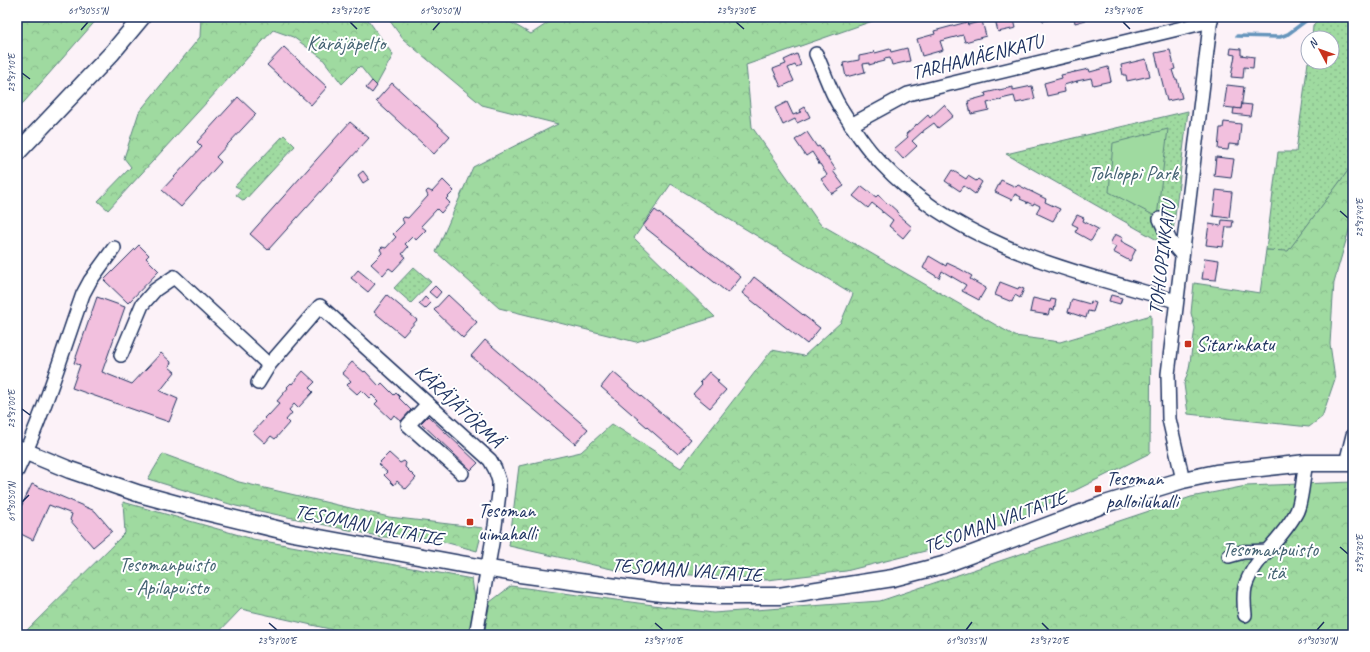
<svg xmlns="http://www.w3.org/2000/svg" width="1370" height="652" viewBox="0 0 1370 652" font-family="Caveat,sans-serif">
	<defs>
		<pattern id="grass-dots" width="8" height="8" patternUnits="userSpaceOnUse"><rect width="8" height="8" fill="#9fdaa0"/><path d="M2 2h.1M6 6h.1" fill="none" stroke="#88bb8c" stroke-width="1.8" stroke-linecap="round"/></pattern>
		<pattern id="forest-crowns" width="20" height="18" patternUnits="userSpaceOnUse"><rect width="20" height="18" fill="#9fdaa0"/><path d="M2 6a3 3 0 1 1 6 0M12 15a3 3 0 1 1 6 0" fill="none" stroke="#88bb8c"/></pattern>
	</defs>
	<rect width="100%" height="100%" fill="#fcf2f8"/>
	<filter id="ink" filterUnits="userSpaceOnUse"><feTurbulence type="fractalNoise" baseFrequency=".025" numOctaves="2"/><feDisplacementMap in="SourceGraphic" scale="8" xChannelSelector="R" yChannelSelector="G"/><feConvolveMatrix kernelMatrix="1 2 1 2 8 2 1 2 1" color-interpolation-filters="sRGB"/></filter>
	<g filter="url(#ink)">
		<g fill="url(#grass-dots)" stroke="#5d847f">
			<path d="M1321,17H1353V164L1288,252L1266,250L1278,152H1296L1308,62H1332V38H1312L1313,25Z"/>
			<path d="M1188,111L1171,248L1006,154Z"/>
			<path d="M284,135L295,146L244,201L236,195L241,189L235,186Z"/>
			<path d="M414,267L431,282L411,303L394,288Z"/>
		</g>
		<g fill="url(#forest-crowns)" stroke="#5d847f">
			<path d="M17,17H99L17,110Z"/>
			<path d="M201,17H366L393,55L376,86L360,66L342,84L322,58L293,37L273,30L108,210L98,201L131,167L124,158L139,112L200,37Z"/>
			<path d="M387,17H501L531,34L557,17H884L746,65L752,127L820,224L1015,336L1060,342L1151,315L1150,453L1014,521L945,546L846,571L767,580L616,570L509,546L519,466L581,452L612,424L681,468L772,350L804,356L841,322L853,294L671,184L634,238L715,317L636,342L499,308L436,252L473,167L558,124L482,105L403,39Z"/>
			<path d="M1353,164V223L1350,227L1334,282L1330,344L1335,379L1322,417L1309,427L1188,414L1184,384L1189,369L1195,328L1191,313L1194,283L1260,293L1266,250L1288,251Z"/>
			<path d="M163,454L239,482L389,517L483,528L477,551L430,538L382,537L236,506L148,479Z"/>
			<path d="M1353,482V635H484L490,602L511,586L713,613L880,601L1191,497L1246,486Z"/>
			<path d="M123,502L253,539L472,579L475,599L469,635H356L241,609L216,635H22L125,533Z"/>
		</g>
		<path fill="#9fdaa0" stroke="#5d847f" d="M1168,129L1157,217L1109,192L1113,143Z"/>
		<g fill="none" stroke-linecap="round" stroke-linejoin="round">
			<path stroke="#6695bc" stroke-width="3.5" d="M1237,36L1280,37L1288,34L1311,17"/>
		</g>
		<g fill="#f2c0de" stroke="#1b2f5e">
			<path d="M520,17H532L527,23Z"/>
			<path d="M1002,17H1035L1028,20L1027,19L1021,20L1020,18L1014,20L1016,28L998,32L995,19Z"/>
			<path d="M1042,17H1061L1043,21Z"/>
			<path d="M1074,17H1093V18L1075,23Z"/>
			<path d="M982,21L986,36L965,42L963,35L940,41L943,50L922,56L917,39L935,34L934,31L967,22L968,25Z"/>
			<path d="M284,47L327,87L311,105L267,65Z"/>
			<path d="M907,48L910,61L892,65L890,58L884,59L885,61L877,63V64L876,63L869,65V63L863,64L865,72L846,77L843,63L859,60V56L874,53V51L875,53L890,49L891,52Z"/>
			<path d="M1231,48L1241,49V55L1254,57L1253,68L1244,67L1243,78L1231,77L1235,55L1230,54Z"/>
			<path d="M1170,50L1175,69L1172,70L1175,79H1177L1182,98L1167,101L1155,53Z"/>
			<path d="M797,54L801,65L796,67L795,65L788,68L794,81L781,87L773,69L786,64L784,60Z"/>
			<path d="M1146,59L1150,76L1127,81L1126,75H1123L1121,65Z"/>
			<path d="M1108,67L1111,81L1093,85L1091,78L1077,81V83V81L1064,85L1065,92L1047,96L1044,83L1062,78L1061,75L1075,72V71V72L1089,69L1090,72Z"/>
			<path d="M372,81L377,86L372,93L366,88Z"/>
			<path d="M392,83L450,136L434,154L376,101Z"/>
			<path d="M1227,85L1244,87L1241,109L1224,107Z"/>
			<path d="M1032,86L1035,99L1016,103L1014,96L1001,99V101L1000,100L987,103L989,110L971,114L968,101L986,96L985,93L998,90L999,89V90L1013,87V90Z"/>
			<path d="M238,97L256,114L216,157L221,162L181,207L162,190L202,147L197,142Z"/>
			<path d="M787,102L793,115L801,112L800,110L805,107L810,117L797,123L795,119L783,125L775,108Z"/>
			<path d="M1242,104L1252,105L1250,116L1233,114L1234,108L1241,109Z"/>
			<path d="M944,105L953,116L938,128L934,123L923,131V133L922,132L912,141L917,146L903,159L894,149L908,137L906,134L916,125V124L917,125L928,115L930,118Z"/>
			<path d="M350,122L369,138L268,250L250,234Z"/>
			<path d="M1224,122L1241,124L1239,145L1229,144L1228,150L1218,149L1220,128H1223Z"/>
			<path d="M807,132L817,147L819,146L827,157H829L828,158L836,170L833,171L844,186L832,194L821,179L827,175L820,164H818L819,163L812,152L806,156L795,140Z"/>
			<path d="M1216,157L1234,159L1231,178L1214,176Z"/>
			<path d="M952,170L966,179L968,176L976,181L978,179L982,182L975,194L964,186L960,191L945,181Z"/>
			<path d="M363,171L369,179L363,183L358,175Z"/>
			<path d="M443,180L454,191L446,199L450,203L441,213L437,209L421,226L426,230L416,240L413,236L405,244L408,247L402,254L406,257L393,271L389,268L383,275L371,264L382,253L380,249L382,247L386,248L396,237L393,234L404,223L402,219L404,217L408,218L428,196L426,192L428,190L432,192Z"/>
			<path d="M1001,180L1016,187L1018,185L1032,192V191V192L1046,199L1045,202L1060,209L1053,221L1036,213L1040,206L1034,203L1033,205L1027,202V204V202L1020,199L1021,197L1015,194L1012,200L995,192Z"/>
			<path d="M862,186L876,197L878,195L888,204L889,203V204L899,213L898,215L912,227L903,238L889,226L893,220L883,212L882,213V211L872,203L868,208L853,196Z"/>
			<path d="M1216,190L1232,192L1229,218L1213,216Z"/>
			<path d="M655,210L741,277L728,293L643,226Z"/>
			<path d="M1077,215L1084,218L1083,221L1098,229L1091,241L1075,232L1078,227L1072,224Z"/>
			<path d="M1222,220L1233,221L1232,227H1226L1223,247L1206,245L1209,224L1221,226Z"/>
			<path d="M1115,234L1123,238L1121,241L1136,249L1130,261L1113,252L1116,247L1110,244Z"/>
			<path d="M139,245L149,255L146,258L159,271L128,303L104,280Z"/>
			<path d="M929,256L946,266L947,263L960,269L972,276L970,279L986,288L979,300L962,291L966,285L942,271L939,278L923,268Z"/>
			<path d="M1205,258L1219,260L1216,280L1202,279Z"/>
			<path d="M358,270L375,284L368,292L351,278Z"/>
			<path d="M754,277L820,328L807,344L742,293Z"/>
			<path d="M1000,282L1018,289L1019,287L1024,289L1020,298L1015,295L1012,302L995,295Z"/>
			<path d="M435,286L441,292L436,298L429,292Z"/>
			<path d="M387,295L417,320L403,336L374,312Z"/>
			<path d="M448,295L477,322L463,338L434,310Z"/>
			<path d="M1111,295L1122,298L1120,304L1109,301Z"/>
			<path d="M97,297L125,307L102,372L132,384L161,353L171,362L169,367L175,372L160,391L178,399L169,422L72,388L80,365L74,363Z"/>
			<path d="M425,297L431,303L425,309L419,304Z"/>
			<path d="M1033,298L1050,302L1051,299L1056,300L1054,310L1050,309L1048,315L1030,312Z"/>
			<path d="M1072,299L1090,304L1091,301L1096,303L1093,312L1088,311L1086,318L1068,312Z"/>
			<path d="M485,340L588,429L575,444L471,356Z"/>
			<path d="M352,362L364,372L365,371L379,386L382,383L394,395L396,393L400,397L399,398L411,410L401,421L394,415L391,419L375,404L378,401L372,395L369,398L361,390L357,394L347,385L351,381L342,373Z"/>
			<path d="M303,371L315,382L309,388L313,392L298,408L294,404L289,410L292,413L286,420L289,423L275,439L271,436L265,443L253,432L265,419L264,418L268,414L269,415L280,403L277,401L288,388L287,387L291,383L292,384Z"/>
			<path d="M613,372L691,439L678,454L601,387Z"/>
			<path d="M709,372L719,381L717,382L726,390L710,408L693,394L702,384L700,382Z"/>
			<path d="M428,416L478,463L471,470L421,423Z"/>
			<path d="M389,453L400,463L404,461L406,463L405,467L416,478L406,489L397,481L394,485L384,475L387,472L378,464Z"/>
			<path d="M32,484L95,511L112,531L93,547L70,520L72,514L49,505L33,540L17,532V515Z"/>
		</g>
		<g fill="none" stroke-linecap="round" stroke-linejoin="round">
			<g stroke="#1b2f5e" stroke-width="16">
				<g id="minor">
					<path d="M816,54C824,71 830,91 840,107C852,126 865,147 881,163C958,246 1072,271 1176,301"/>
					<path d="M851,125L908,94L1211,21"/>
					<path d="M1160,219L1170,241L1182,255"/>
					<path d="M121,355L142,305L155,290L174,277L269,365"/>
					<path d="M258,383L269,365L320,306L490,460L495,469L499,481V493L495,526L476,635"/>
					<path d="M428,404L408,425L462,473"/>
					<path d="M1346,463L1353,435"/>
					<path d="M17,471C44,414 62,353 83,294L90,281L114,248"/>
					<path d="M1183,480L1169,419L1168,374L1211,17"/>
					<path d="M1229,556L1243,552L1268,551"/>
					<path d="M1245,615C1244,606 1243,597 1245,587C1253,559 1284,538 1297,511C1302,500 1303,476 1306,463"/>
				</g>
			</g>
			<g stroke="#1b2f5e" stroke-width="19">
				<g id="major">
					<path d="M17,153L112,53L142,17"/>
					<path d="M17,448L70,470L140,494L206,512L293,533L461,564L520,574L661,593L720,596H779L893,578L943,565L1105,504L1183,480L1216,473L1306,463H1353"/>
				</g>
			</g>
			<use href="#minor" stroke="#fff" stroke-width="13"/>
			<use href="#major" stroke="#fff" stroke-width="16"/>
		</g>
	</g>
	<path fill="none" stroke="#1b2f5e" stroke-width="1.5" d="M350,22L357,29M736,22L744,29M1123,22L1130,29M81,30L88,22M433,30L440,22M22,73L30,79M1340,211L1348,218M22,409L30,415M22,502L29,495M1340,547L1348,554M269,623L277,630M655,623L663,630M1042,623L1049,630M966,630L972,622M1317,630L1324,622"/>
	<g fill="#c8321e" stroke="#fff" stroke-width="1.5">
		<rect x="1184" y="340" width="8" height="8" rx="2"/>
		<rect x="1094" y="485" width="8" height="8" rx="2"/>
		<rect x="466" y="518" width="8" height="8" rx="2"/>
	</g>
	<g text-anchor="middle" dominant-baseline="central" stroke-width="4" stroke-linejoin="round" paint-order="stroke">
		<g font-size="20" fill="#436272" stroke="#fff">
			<text x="346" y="43">Käräjäpelto</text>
			<text x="1133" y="173">Tohloppi Park</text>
			<text x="1270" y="549">Tesomanpuisto<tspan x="1270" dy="23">- itä</tspan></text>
			<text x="167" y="564">Tesomanpuisto<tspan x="167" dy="23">- Apilapuisto</tspan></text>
		</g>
		<g font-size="20" fill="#1b2f5e" stroke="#fff">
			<text transform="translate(977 57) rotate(-14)">TARHAMÄENKATU</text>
			<text transform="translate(1162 258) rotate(-83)">TOHLOPINKATU</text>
			<text transform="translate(459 406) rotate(43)">KÄRÄJÄTÖRMÄ</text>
			<text transform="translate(995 522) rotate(-20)">TESOMAN VALTATIE</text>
			<text transform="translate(369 525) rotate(11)">TESOMAN VALTATIE</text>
			<text transform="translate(687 570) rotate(4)">TESOMAN VALTATIE</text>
		</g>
		<g font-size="20" fill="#1b2f5e" stroke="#fff" text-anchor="start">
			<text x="1196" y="344">Sitarinkatu</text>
			<text x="1106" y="478">Tesoman<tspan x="1106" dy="23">palloiluhalli</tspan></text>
			<text x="478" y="510">Tesoman<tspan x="478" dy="23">uimahalli</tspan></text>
		</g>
	</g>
	<rect width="1370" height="652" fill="none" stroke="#fff" stroke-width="44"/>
	<g transform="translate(1320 50) rotate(311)"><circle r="19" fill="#ffffff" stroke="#a4acbf"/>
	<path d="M0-3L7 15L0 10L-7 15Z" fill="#c8321e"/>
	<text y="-6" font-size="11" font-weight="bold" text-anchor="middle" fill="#1b2f5e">N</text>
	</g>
	<rect x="22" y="22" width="1326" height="608" fill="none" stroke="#1b2f5e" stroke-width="1.5"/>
	<g font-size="10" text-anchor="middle" fill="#1b2f5e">
		<text x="88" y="14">61°30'55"N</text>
		<text x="350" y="14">23°37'20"E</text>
		<text x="440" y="14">61°30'50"N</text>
		<text x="736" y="14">23°37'30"E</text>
		<text x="1123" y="14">23°37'40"E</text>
		<text transform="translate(11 73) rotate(-90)" y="4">23°37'10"E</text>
		<text transform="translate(1359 218) rotate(-90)" y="4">23°37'40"E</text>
		<text transform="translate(11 409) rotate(-90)" y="4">23°37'00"E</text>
		<text transform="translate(11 502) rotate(-90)" y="4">61°30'50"N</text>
		<text transform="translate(1359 554) rotate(-90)" y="4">23°37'30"E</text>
		<text x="277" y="644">23°37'00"E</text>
		<text x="663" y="644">23°37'10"E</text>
		<text x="966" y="644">61°30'35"N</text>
		<text x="1049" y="644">23°37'20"E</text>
		<text x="1317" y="644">61°30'30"N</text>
	</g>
</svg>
